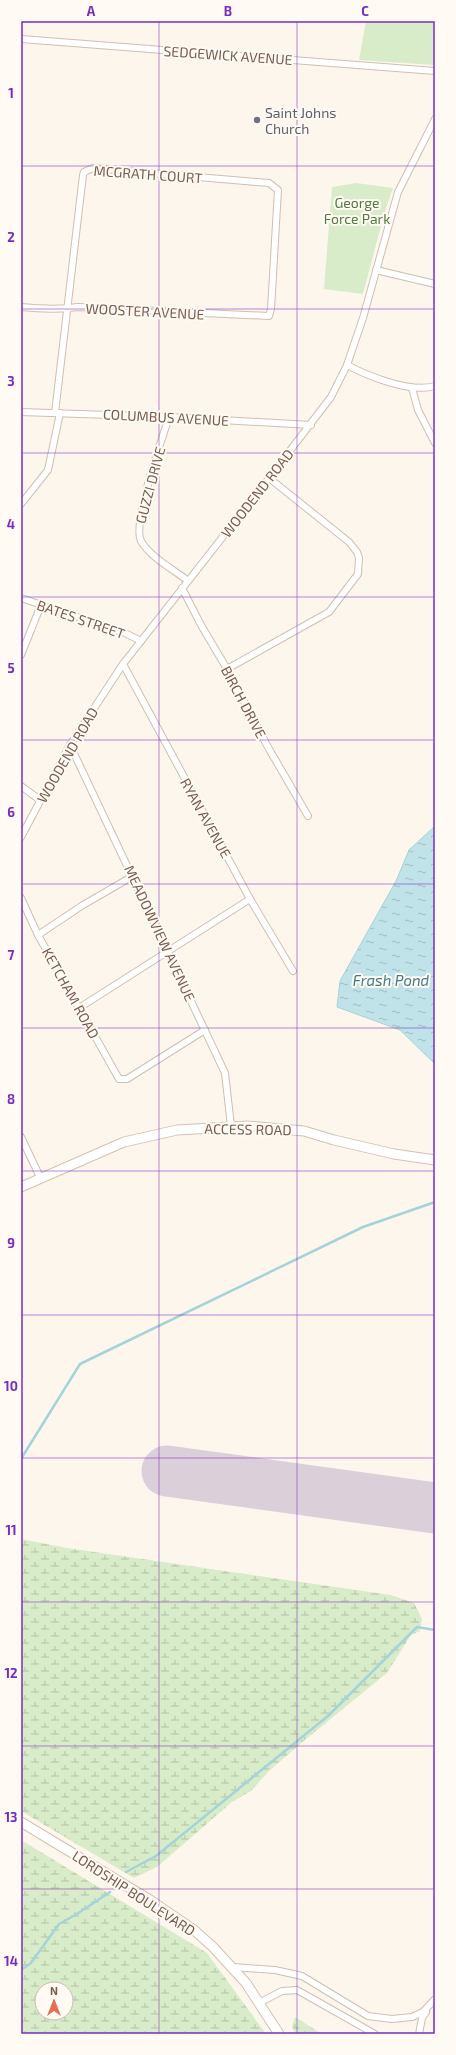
<svg xmlns="http://www.w3.org/2000/svg" width="456" height="2055" viewBox="0 0 456 2055" font-family="'Exo 2',sans-serif">
	<defs>
		<pattern id="wetland-marsh" width="20" height="14" patternUnits="userSpaceOnUse"><rect width="20" height="14" fill="#d8ecc9"/><path d="M1 5h8M5 5V1M11 12h8M15 12V8" fill="none" stroke="#b4c2a5"/></pattern>
		<pattern id="water-ripples" width="26" height="14" patternUnits="userSpaceOnUse"><rect width="26" height="14" fill="#bfe3e8"/><path d="M2 4q2-2 4 0t4 0M15 11q2-2 4 0t4 0" fill="none" stroke="#a0bbbe"/></pattern>
	</defs>
	<rect width="100%" height="100%" fill="#fdf6ec"/>
	<g fill="url(#wetland-marsh)" fill-rule="evenodd">
		<path d="M21,1539L67,1548L391,1595L414,1603L422,1619L420,1631L411,1635L387,1673L306,1739L269,1771L251,1791L232,1802L157,1867L134,1878L21,1811Z"/>
		<path d="M21,1840L207,1953L266,2034H21ZM42,1989H66V2013H42Z"/>
		<path d="M295,2017L322,2034H295L292,2026Z"/>
	</g>
	<g fill="#d8ecc9">
		<path d="M366,21H435V65L359,60Z"/>
		<path d="M356,183L393,188L385,211L363,294L324,289L332,187Z"/>
	</g>
	<path fill="url(#water-ripples)" stroke="#a5d3da" d="M435,826V1064L400,1030L337,1007L340,981L396,881L409,850Z"/>
	<g fill="none" stroke-linecap="round" stroke-linejoin="round">
		<g stroke="#a5d3da" stroke-width="2.5">
			<path d="M21,1459L80,1364L363,1227L435,1202"/>
			<path d="M126,1872L156,1856L328,1716L417,1627L435,1630"/>
			<path d="M21,1970L31,1963L59,1924L77,1914L110,1892"/>
		</g>
		<path stroke="#dbcfda" stroke-width="51" d="M167,1471L435,1508"/>
		<g stroke="#d1beb0" stroke-width="8">
			<g id="minor">
				<path d="M21,39L435,71"/>
				<path d="M376,270L435,284"/>
				<path d="M21,307C41,309 58,310 78,307L269,316L271,309L278,190L269,183L93,168L84,172L83,175L55,413"/>
				<path d="M347,365C370,377 410,393 435,386"/>
				<path d="M412,388L418,410L435,443"/>
				<path d="M21,412L169,417L311,425"/>
				<path d="M169,417C162,439 132,523 141,541C151,558 173,569 188,581"/>
				<path d="M21,504L48,470L60,413"/>
				<path d="M182,588L201,625L227,669L269,749L308,816"/>
				<path d="M21,598L125,633L141,641"/>
				<path d="M21,655L41,605"/>
				<path d="M123,664L250,899L293,971"/>
				<path d="M227,669L329,612L358,574L359,558L357,552L349,542L269,478"/>
				<path d="M70,745L225,1073L231,1126"/>
				<path d="M21,786L40,800"/>
				<path d="M21,837L70,745L123,664L269,478L331,397L347,365L363,318L398,192L435,119"/>
				<path d="M21,898L38,935L119,1079H127L205,1030"/>
				<path d="M38,935L83,905L133,876"/>
				<path d="M79,1008L250,899"/>
				<path d="M21,1137L40,1177"/>
				<path d="M233,1967L275,1970L302,1976L368,2016L392,2019L412,2017L423,2012L435,1999"/>
				<path d="M259,2003L282,1991L297,1990L375,2034"/>
				<path d="M419,2034L422,2018L426,2012"/>
			</g>
		</g>
		<g stroke="#d6c0b0" stroke-width="11">
			<g id="secondary">
				<path d="M21,1187L124,1142L177,1130L247,1126L304,1131L334,1140L394,1154L435,1160"/>
				<path d="M21,1822L150,1900L194,1930L213,1947L246,1983L279,2034"/>
			</g>
		</g>
		<use href="#minor" stroke="#fff" stroke-width="6"/>
		<use href="#secondary" stroke="#fff" stroke-width="9"/>
	</g>
	<path fill="none" stroke="#7b2cbf" stroke-width="1" stroke-opacity="0.55" d="M159,21V2034M297,21V2034M21,166H435M21,309H435M21,453H435M21,597H435M21,740H435M21,884H435M21,1028H435M21,1171H435M21,1315H435M21,1458H435M21,1602H435M21,1746H435M21,1889H435"/>
	<circle fill="#6b7280" stroke="#fffaf3" stroke-width="1.5" cx="257" cy="120" r="4"/>
	<g text-anchor="middle" dominant-baseline="central" stroke-width="4" stroke-linejoin="round" paint-order="stroke">
		<g font-size="14" fill="#7a5c4d" stroke="#fffaf3">
			<text transform="translate(228 55) rotate(4)">SEDGEWICK AVENUE</text>
			<text transform="translate(148 174) rotate(4)">MCGRATH COURT</text>
			<text transform="translate(145 311) rotate(3)">WOOSTER AVENUE</text>
			<text transform="translate(166 417) rotate(3)">COLUMBUS AVENUE</text>
			<text transform="translate(150 485) rotate(-75)">GUZZI DRIVE</text>
			<text transform="translate(257 493) rotate(-52)">WOODEND ROAD</text>
			<text transform="translate(81 619) rotate(19)">BATES STREET</text>
			<text transform="translate(244 702) rotate(62)">BIRCH DRIVE</text>
			<text transform="translate(67 755) rotate(-60)">WOODEND ROAD</text>
			<text transform="translate(206 818) rotate(61)">RYAN AVENUE</text>
			<text transform="translate(160 933) rotate(65)">MEADOWVIEW AVENUE</text>
			<text transform="translate(71 993) rotate(61)">KETCHAM ROAD</text>
			<text transform="translate(248 1129) rotate(1)">ACCESS ROAD</text>
			<text transform="translate(134 1893) rotate(33)">LORDSHIP BOULEVARD</text>
		</g>
		<g font-size="14" fill="#5b616d" stroke="#fffaf3" text-anchor="start">
			<text x="265" y="112">Saint Johns<tspan x="265" dy="16">Church</tspan></text>
		</g>
		<g font-size="14" fill="#537a41" stroke="#fffaf3">
			<text x="357" y="202">George<tspan x="357" dy="16">Force Park</tspan></text>
		</g>
		<g font-size="15" font-style="italic" fill="#437c86" stroke="#fffaf3">
			<text x="391" y="980">Frash Pond</text>
		</g>
	</g>
	<rect width="456" height="2055" fill="none" stroke="#fffaf3" stroke-width="44"/>
	<g transform="translate(54 2001)"><circle r="19" fill="#fffaf3" stroke="#cabbb1"/>
	<path d="M0-3L7 15L0 10L-7 15Z" fill="#e76f51"/>
	<text y="-6" font-size="11" font-weight="bold" text-anchor="middle" fill="#7a5c4d">N</text>
	</g>
	<rect x="22" y="22" width="412" height="2011" fill="none" stroke="#7b2cbf" stroke-width="1.5"/>
	<g font-size="13" text-anchor="middle" font-weight="bold" fill="#7b2cbf">
		<text x="91" y="16">A</text>
		<text x="228" y="16">B</text>
		<text x="365" y="16">C</text>
		<text x="11" y="98">1</text>
		<text x="11" y="242">2</text>
		<text x="11" y="386">3</text>
		<text x="11" y="529">4</text>
		<text x="11" y="673">5</text>
		<text x="11" y="817">6</text>
		<text x="11" y="960">7</text>
		<text x="11" y="1104">8</text>
		<text x="11" y="1248">9</text>
		<text x="11" y="1391">10</text>
		<text x="11" y="1535">11</text>
		<text x="11" y="1678">12</text>
		<text x="11" y="1822">13</text>
		<text x="11" y="1966">14</text>
	</g>
</svg>
